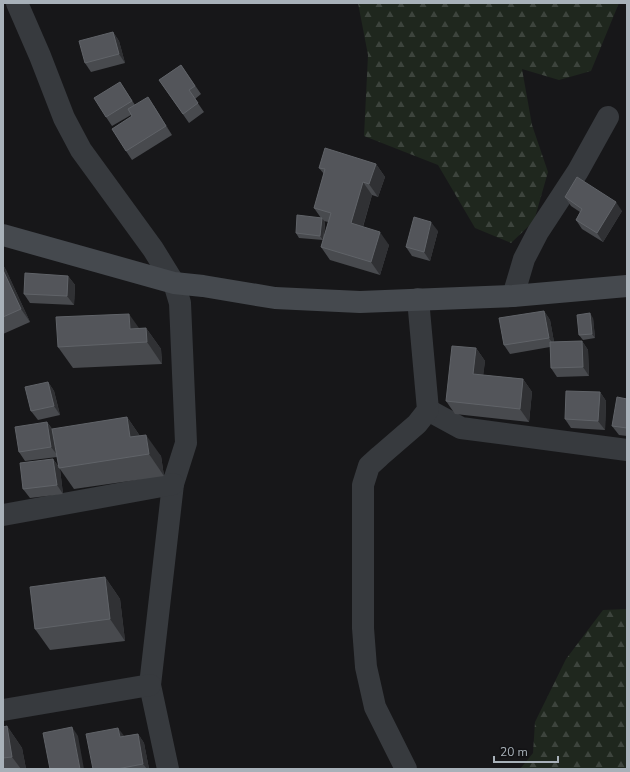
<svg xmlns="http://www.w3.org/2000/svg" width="630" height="772" viewBox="0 0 630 772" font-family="'Nunito Sans',sans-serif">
	<defs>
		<pattern id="forest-firs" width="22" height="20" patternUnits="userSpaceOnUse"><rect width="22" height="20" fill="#1f271e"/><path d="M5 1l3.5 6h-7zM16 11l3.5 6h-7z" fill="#3d443d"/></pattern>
	</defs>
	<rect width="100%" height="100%" fill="#171719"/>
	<g fill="url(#forest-firs)">
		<path d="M358,3H619L591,71L559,80L522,69L532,125L548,172L534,221L511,243L475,228L438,165L364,136L368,55Z"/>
		<path d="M627,609V769H520L533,753L535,722L566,659L603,610Z"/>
	</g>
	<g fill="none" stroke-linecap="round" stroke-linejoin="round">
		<g stroke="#373a3e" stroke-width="22">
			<path d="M17,3L40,56L64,118L81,150L153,249L174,283L180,303L186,443L173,484L150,685L168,769"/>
			<path d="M513,296L524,259L538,232L578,171L608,117"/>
			<path d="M428,410L461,428L627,450"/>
			<path d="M3,515L173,484"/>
			<path d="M3,710L150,685"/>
			<path d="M406,769L375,707L366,667L363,628V485L369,466L380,456L417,424L428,410L418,299"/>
		</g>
		<path stroke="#45494e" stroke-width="22" d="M3,235L174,283L203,286L275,298L360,302L513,296L627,286"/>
	</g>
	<g fill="#484a4e" fill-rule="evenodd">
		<path d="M113,32L119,41L125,63L91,72L85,63Z"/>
		<path d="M181,65L201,94L195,99L204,112L189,123L159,80Z"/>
		<path d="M120,82L135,105L154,106L172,135L132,160L126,151L132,116L131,115L112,126L106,117Z"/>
		<path d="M376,164L385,177L378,197L372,195L363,227L389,245L380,275L330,260L321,247L323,240L299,238L296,233L321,218L314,208L324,174L319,168ZM324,221L328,222L324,238L325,222Z"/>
		<path d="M565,197L622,211L603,242L582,229L576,220L580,212L571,206Z"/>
		<path d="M438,231L430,261L412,256L406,247Z"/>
		<path d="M3,265L6,270L30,322L3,334Z"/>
		<path d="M68,276L75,285L74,305L30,303L24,294Z"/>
		<path d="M544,311L550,320L554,342L582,341L588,350L589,376L557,377L551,368L550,347L510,354L504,345Z"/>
		<path d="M593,318L595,338L583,340L579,335Z"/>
		<path d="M139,328H146L161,349L162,364L73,368L58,347Z"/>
		<path d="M476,348L485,361L483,375L523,379L532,392L529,422L455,414L446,401Z"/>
		<path d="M48,382L54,391L60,415L38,420L31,411Z"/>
		<path d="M600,392L606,401L605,430L571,428L565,419Z"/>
		<path d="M627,399V436L619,435L612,426Z"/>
		<path d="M127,417L140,436L161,456L164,476L74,489L60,469L63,494L30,498L23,489L53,459L59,467L57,457L25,461L19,452L47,422L53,430Z"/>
		<path d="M105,577L120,599L125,641L50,650L35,629Z"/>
		<path d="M7,726L22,748L26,769H3V727Z"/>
		<path d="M138,734L144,743L149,769H93L124,736Z"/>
	</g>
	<g fill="#303134">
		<path d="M113,32L119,41L125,63L119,54Z"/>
		<path d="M148,97L154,106L172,135L166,126Z"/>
		<path d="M376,164L385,177L378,197L369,184Z"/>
		<path d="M363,182L372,195L360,236L351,223Z"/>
		<path d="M616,202L622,211L603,242L597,233Z"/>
		<path d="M322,218L325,222L323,240L320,236Z"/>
		<path d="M431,222L438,231L430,261L424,252Z"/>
		<path d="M380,232L389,245L380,275L371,262Z"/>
		<path d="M3,265L6,270L30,322L21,309L3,270Z"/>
		<path d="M68,276L75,285L74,305L67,296Z"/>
		<path d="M544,311L550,320L555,347L549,338Z"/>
		<path d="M590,313L593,318L595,338L592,334Z"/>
		<path d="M129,314L144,335L130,329Z"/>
		<path d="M146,328L161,349L162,364L147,342Z"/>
		<path d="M582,341L588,350L589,376L583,367Z"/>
		<path d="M476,348L485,361L482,387L473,374Z"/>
		<path d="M523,379L532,392L529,422L520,409Z"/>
		<path d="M48,382L54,391L60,415L54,406Z"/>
		<path d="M600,392L606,401L605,430L598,421Z"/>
		<path d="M127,417L142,439L130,437Z"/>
		<path d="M47,422L53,431L58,456L51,447Z"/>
		<path d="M146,435L161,456L164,476L149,454Z"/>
		<path d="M53,459L60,469L63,494L57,485Z"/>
		<path d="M105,577L120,599L125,641L110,619Z"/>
		<path d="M7,726L22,748L26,769H21L12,757Z"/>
		<path d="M72,727L78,736L84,769H80Z"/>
		<path d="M118,728L125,737H120Z"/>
		<path d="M138,734L144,743L149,769H147L143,764Z"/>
	</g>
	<g fill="#53555a" stroke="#606368">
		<path d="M113,32L119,54L85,63L79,41Z"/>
		<path d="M181,65L195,86L189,90L198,103L183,114L159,80Z"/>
		<path d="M120,82L132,101L106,117L94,98Z"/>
		<path d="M148,97L166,126L126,151L112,129L132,116L128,109Z"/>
		<path d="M325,148L376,164L369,184L363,182L351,223L380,232L371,262L321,247L331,213L314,208L325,169L319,168Z"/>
		<path d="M577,177L616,202L597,233L576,220L582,209L565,197Z"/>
		<path d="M297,215L322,218L320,236L296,233Z"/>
		<path d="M414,217L431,222L424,252L406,247Z"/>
		<path d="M3,270L21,309L3,317Z"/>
		<path d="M25,273L68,276L67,296L24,294Z"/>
		<path d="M544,311L549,338L504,345L499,318Z"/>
		<path d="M590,313L592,334L579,335L577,315Z"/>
		<path d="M129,314L130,329L146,328L147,342L58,347L56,317Z"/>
		<path d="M582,341L583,367L551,368L550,342Z"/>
		<path d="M452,346L476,348L473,374L523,379L520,409L446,401Z"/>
		<path d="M48,382L54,406L31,411L25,387Z"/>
		<path d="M566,391L600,392L598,421L565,419Z"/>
		<path d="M617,397L627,399V428L612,426Z"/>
		<path d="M127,417L130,437L146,435L149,454L59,468L52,429Z"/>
		<path d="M47,422L51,447L19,452L15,427Z"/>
		<path d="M53,459L57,485L23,489L20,463Z"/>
		<path d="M105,577L110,619L35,629L30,587Z"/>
		<path d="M7,726L12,757L3,758V727Z"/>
		<path d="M72,727L80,769H50L43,733Z"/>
		<path d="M118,728L120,737L138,734L143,764L117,769H93L86,734Z"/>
	</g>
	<rect width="630" height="772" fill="none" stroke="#a8b1b9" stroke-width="8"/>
	<path d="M494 756v6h64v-6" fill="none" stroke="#a8b1b9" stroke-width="2"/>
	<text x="500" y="756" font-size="12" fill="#a8b1b9" stroke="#121214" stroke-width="3" paint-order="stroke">20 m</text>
</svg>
